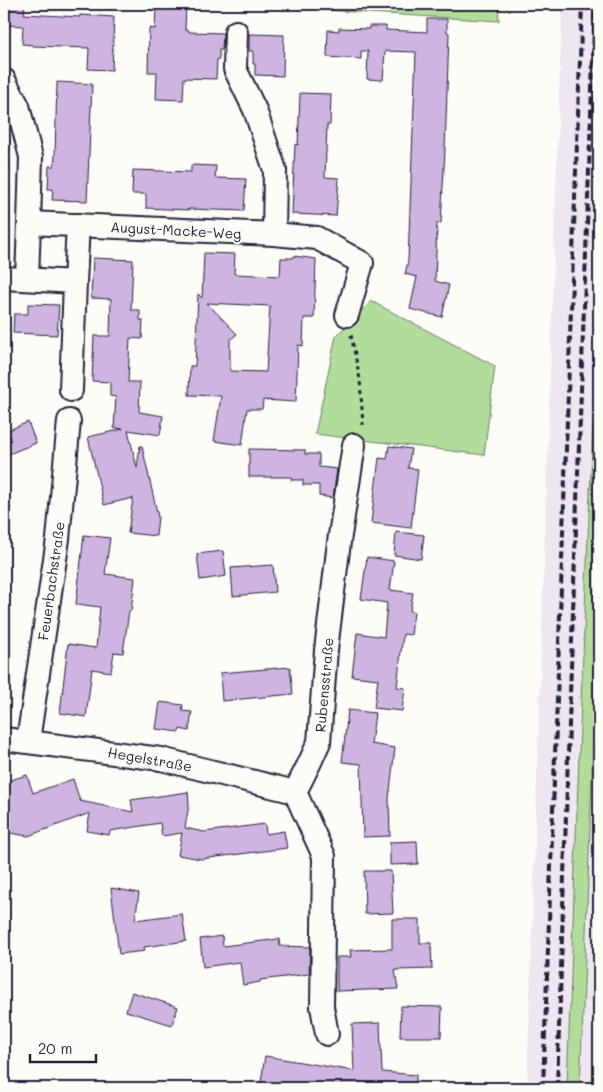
<svg xmlns="http://www.w3.org/2000/svg" width="603" height="1092" viewBox="0 0 603 1092" font-family="Mali,sans-serif">
	<rect width="100%" height="100%" fill="#fdfcf7"/>
	<filter id="ink" filterUnits="userSpaceOnUse"><feTurbulence type="fractalNoise" baseFrequency=".02" numOctaves="2"/><feDisplacementMap in="SourceGraphic" scale="10" xChannelSelector="R" yChannelSelector="G"/><feConvolveMatrix kernelMatrix="1 2 1 2 8 2 1 2 1" color-interpolation-filters="sRGB"/></filter>
	<g filter="url(#ink)">
		<g fill="#efe6f1">
			<path d="M562,4H599V287L581,700L567,1088H527Z"/>
			<path d="M594,725H599V1088H580Z"/>
		</g>
		<g fill="#b2dc99" stroke="#6a7f6a">
			<path d="M237,4H498L499,21L369,13Z"/>
			<path d="M371,301L495,366L484,455L315,434L336,336Z"/>
			<path d="M593,425L594,725L580,1088H567L581,700Z"/>
		</g>
		<g fill="#cfb4e2" stroke="#22223b" fill-rule="evenodd">
			<path d="M4,4H25L24,14L80,17V15L114,17L112,70L88,69L89,48L33,46V45L22,44L23,26L4,25Z"/>
			<path d="M167,4H186L185,30H189V32L223,33L222,50H219V59H217L216,79L184,78L183,100L156,99L157,72H148L149,28L155,29L156,6L167,7Z"/>
			<path d="M427,19H447V32L449,33L445,150L441,223H437L435,281L449,285L442,317L410,309L417,277L405,274L408,261L416,52L385,51L383,80L367,79L368,51H361V59L327,57L328,30L339,31V28L369,29V26H386V30L427,32Z"/>
			<path d="M249,34L284,35L283,76L255,75V64H253V51H249Z"/>
			<path d="M57,82L92,84L87,201L52,200L53,189H48L49,166H54L55,156Z"/>
			<path d="M300,93L331,94L330,125H327L325,177L339,178L336,216L292,214L295,144L298,145Z"/>
			<path d="M191,165L216,166L215,178L246,179L244,211L189,209V210L146,208V194H132L133,170L191,172Z"/>
			<path d="M204,253L235,254L234,274L280,276L281,258H293L294,256L316,259L314,318H304L303,346L298,345L296,402L263,400L262,409H247L242,445L214,441L221,396L189,395L190,366H195L198,294L202,298ZM207,303L270,306L266,372L230,371V340L237,334Z"/>
			<path d="M93,258L133,260L131,310H140V320H143L142,339L130,338L128,382H140L139,412L163,416L160,435L128,430L137,468L140,446H142L158,517L156,536L128,533L133,498L104,505L88,437L123,429L114,428L116,397L110,396V382L92,381L94,336H110L111,299L91,298Z"/>
			<path d="M28,304L59,305L57,335L13,333L14,314H28Z"/>
			<path d="M28,422L36,443L4,456V432Z"/>
			<path d="M389,446L411,449L408,468L418,469L411,528L371,523L379,458L387,459Z"/>
			<path d="M249,449L305,450V454H319V467L337,469L333,498L319,496V485H303V480H291L292,477H249Z"/>
			<path d="M396,532L424,535L421,559L394,555Z"/>
			<path d="M84,535L110,538L105,574L135,578L131,611H129L123,653L114,652L111,672L92,669L86,717L60,713L68,644L96,648L100,607L76,604Z"/>
			<path d="M223,551L226,576L200,580L197,554Z"/>
			<path d="M367,557L394,561L390,590L413,593L410,611L414,612L411,635L403,634L397,687L405,688L402,711L374,708L378,679L352,676L357,633L384,637L387,603L361,599Z"/>
			<path d="M273,565L275,592L233,596L231,568Z"/>
			<path d="M290,667L293,694L222,701L220,673Z"/>
			<path d="M160,702L183,705L182,711L192,712L189,731L180,729L179,732L156,729Z"/>
			<path d="M348,710L375,713L371,744L395,748L389,798L390,836L363,837L361,764L342,762Z"/>
			<path d="M27,775L33,793L73,779L80,801L133,812L131,800L188,792L189,804L185,828L204,832L265,824L266,834L284,831L287,848L201,859L178,855L182,833L162,836L160,823L110,831L109,835L87,831L90,813L28,836L4,832V782Z"/>
			<path d="M417,841L418,864L390,865V842Z"/>
			<path d="M364,871H391L393,913L365,914Z"/>
			<path d="M111,888L139,893L135,920L182,914L186,941L144,947L145,951L119,954Z"/>
			<path d="M392,919H420V943H431L432,969L395,970L398,989L337,991V957H351L350,950L392,949Z"/>
			<path d="M222,936L223,946L279,939L280,946L310,947L309,974L260,980V982L243,985L240,962L203,967L200,939Z"/>
			<path d="M132,992L178,1007L172,1025L126,1011Z"/>
			<path d="M401,1006L442,1007L441,1037H400Z"/>
			<path d="M380,1023L382,1072L416,1075V1088H260L265,1056L354,1071L352,1024Z"/>
		</g>
		<g fill="none" stroke-linecap="round" stroke-linejoin="round">
			<g stroke="#22223b" stroke-width="26">
				<g id="minor">
					<path d="M236,32L235,69L255,110L275,170L274,234"/>
					<path d="M4,80L18,106L31,157L29,223"/>
					<path d="M4,278L75,282L71,390"/>
					<path d="M27,279L29,223L274,234L317,238L362,263L347,315"/>
					<path d="M75,282L78,225"/>
					<path d="M4,739L161,759L295,792"/>
					<path d="M28,741L58,539L69,421"/>
					<path d="M327,1034L322,1007L324,856L295,792L310,762L319,742L326,650L339,542L354,445"/>
				</g>
			</g>
			<path stroke="#22223b" stroke-width="3" stroke-dasharray="4 4" stroke-linecap="butt" d="M351,335L360,379L363,425"/>
			<use href="#minor" stroke="#fdfcf7" stroke-width="22"/>
			<g stroke="#22223b" stroke-width="4" stroke-dasharray="8 4" stroke-linecap="butt">
				<path d="M543,1088L582,4"/>
				<path d="M557,1088L570,694L595,4"/>
			</g>
		</g>
	</g>
	<g text-anchor="middle" dominant-baseline="central" stroke-width="4" stroke-linejoin="round" paint-order="stroke">
		<g font-size="14" fill="#22223b" stroke="#fdfcf7">
			<text transform="translate(176 230) rotate(3)">August-Macke-Weg</text>
			<text transform="translate(51 581) rotate(-82)">Feuerbachstraße</text>
			<text transform="translate(324 685) rotate(-85)">Rubensstraße</text>
			<text transform="translate(150 759) rotate(10)">Hegelstraße</text>
		</g>
	</g>
	<rect width="603" height="1092" fill="none" stroke="#fdfcf7" stroke-width="20"/>
	<rect x="10" y="10" width="583" height="1072" fill="none" stroke="#22223b" stroke-width="2" filter="url(#ink)"/>
	<path d="M30 1054v8h66v-8" fill="none" stroke="#22223b" stroke-width="2.5"/>
	<text x="38" y="1054" font-size="15" fill="#22223b" stroke="#fdfcf7" stroke-width="4" paint-order="stroke">20 m</text>
</svg>
